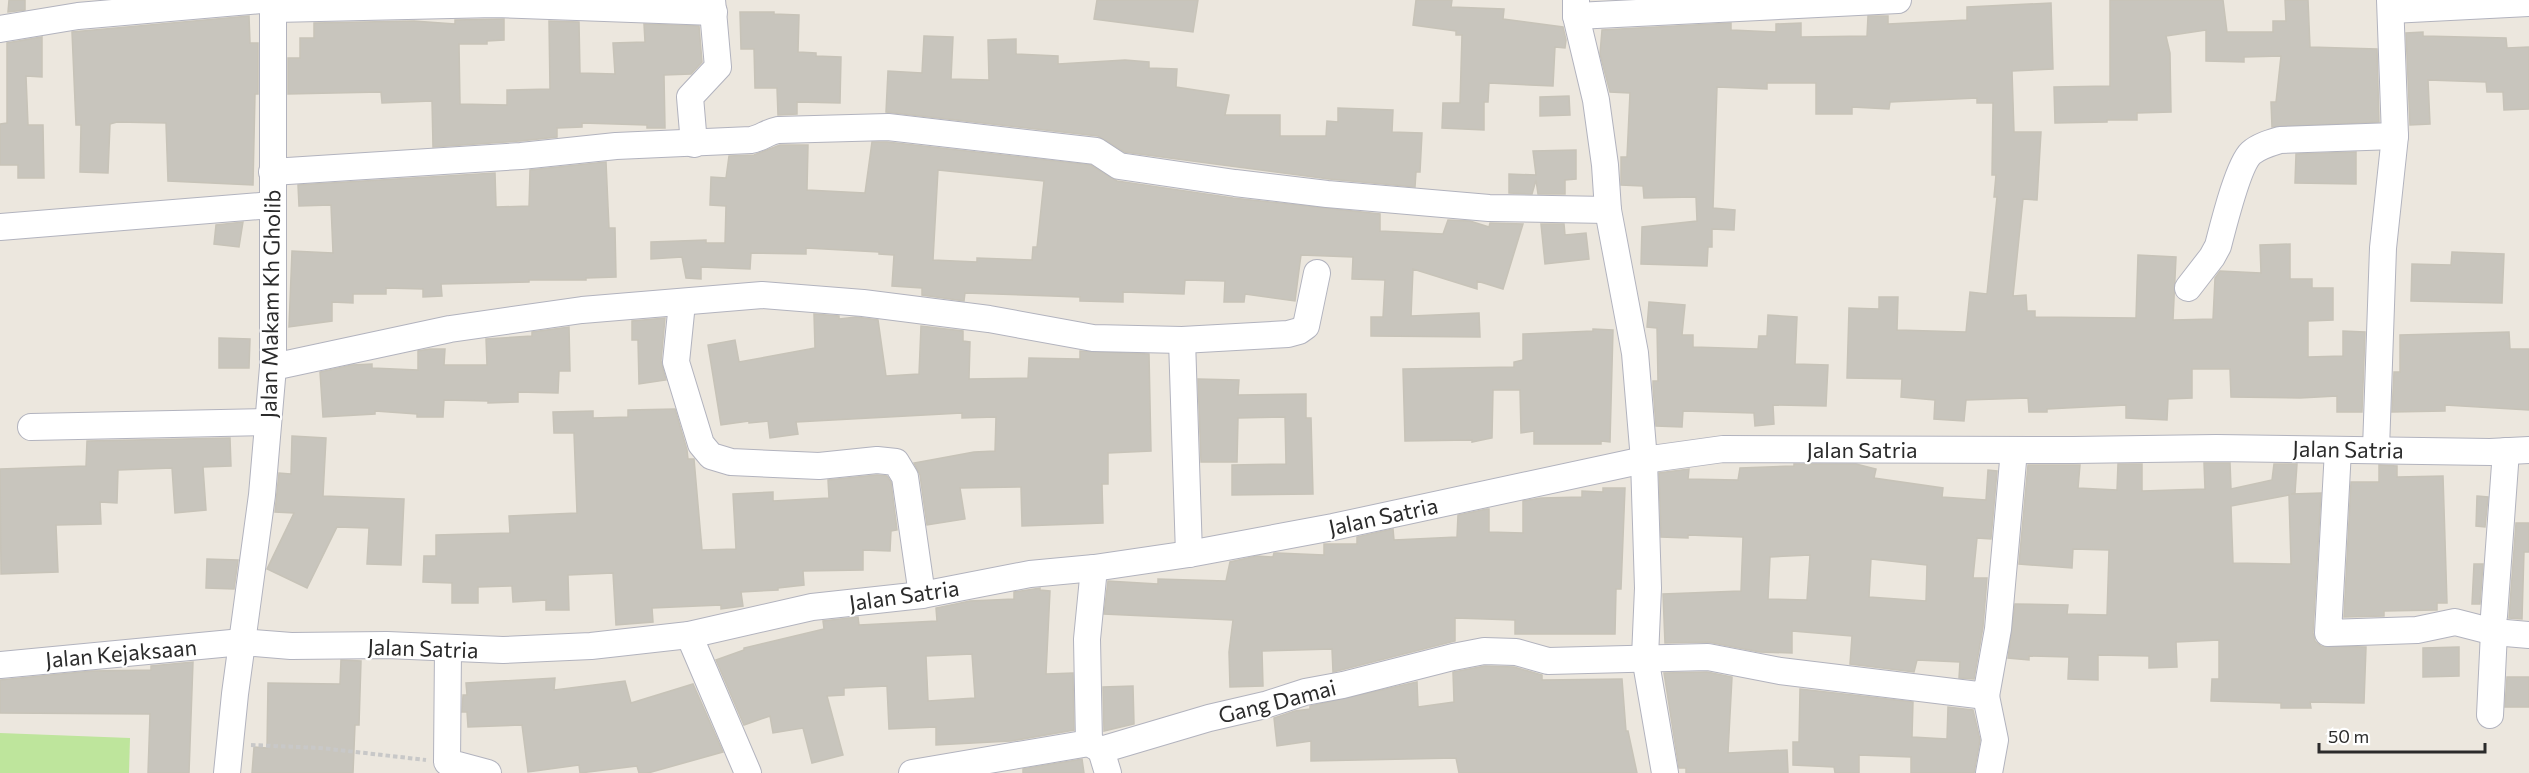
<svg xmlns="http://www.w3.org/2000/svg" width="2529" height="773" viewBox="0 0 2529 773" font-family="Commissioner,sans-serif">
	<rect width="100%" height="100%" fill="#ece7de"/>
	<path fill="#bee59c" d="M0,733L130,738L129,773H0Z"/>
	<g fill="#c8c5bd" stroke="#c7c3b8" stroke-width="1.5" fill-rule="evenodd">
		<path d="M9,0H25V10L8,12Z"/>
		<path d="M1097,0H1198L1193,32L1094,19Z"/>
		<path d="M1416,0H1452L1451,7L1504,9L1503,19L1563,27L1566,40L1565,48L1555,47L1553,86L1489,83L1488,102H1484V130L1442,128L1443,103H1460L1462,35H1456V31L1413,25Z"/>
		<path d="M2110,0H2223L2227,32H2273V21H2286L2285,0H2308L2310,47L2377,49L2379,122L2272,127L2271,102H2276L2281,56L2244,57V62L2206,61V30L2166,36L2170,53L2171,112L2137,113V120H2107V122L2055,123L2054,87L2110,86Z"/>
		<path d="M2051,3L2053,69L2012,71L2014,132H2041L2037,200L2023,199L2013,296L2026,295L2027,311H2035V317L2136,318L2138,255L2176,257L2173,320L2213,319L2215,278L2220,271L2261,273L2260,245L2290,244V279H2312V288H2333V320L2308,321V357L2343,356V331L2365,332L2362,412H2337V396L2300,398L2231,397L2230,369H2192V398L2168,399L2167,420L2126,418V405L2047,409V412H2029L2028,398L1966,400L1964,421L1934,419L1935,400L1901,397L1902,379L1847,378L1849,308L1879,309V297H1898L1897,330L1966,332L1970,292L1987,294L1997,197H1994L1996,175H1992L1993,103H1977V98L1890,102L1889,109L1852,107V114H1816V83H1767V89L1717,87L1713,208L1735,210L1734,230L1712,229V247H1708L1707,266L1641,264L1642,227L1697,221L1696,197L1644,198L1643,186L1621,185V157H1627L1630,93L1610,92L1600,54L1602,30L1731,23V30L1776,32V24L1801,23V37L1867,36L1868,16H1888V24L1967,20V7Z"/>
		<path d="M740,12H774V14L799,15L798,52L816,53V56L841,57L840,103L797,102V114L778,115L777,88H755L754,49H741Z"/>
		<path d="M249,16L250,43H258V94H255L253,185L168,181L166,123L117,122L110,124L108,173L80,172L81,125H76L72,32Z"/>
		<path d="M504,19V40L487,41V44H459L460,104L507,105V90L550,89L549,21L579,22L580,73L615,74L613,43L645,42L644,24L699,26L702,62L691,74L664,75L665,128H647V125L582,123V127L557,128V137L520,141L433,147L432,101L382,103L381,92L288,94V58H300V38H314V23L414,21L455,24V20Z"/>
		<path d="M2423,32V36L2506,38L2507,48L2529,47V109L2504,110L2503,92H2487L2486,82L2428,80L2430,124L2410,125L2406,33Z"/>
		<path d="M924,36L953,37L951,79L989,80L988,40L1016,39V54L1058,56V64L1125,60L1149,62V68L1177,69L1176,87L1229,95L1225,115H1280V136H1326L1327,121L1338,122V108L1393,110L1392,132L1422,133L1420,172H1416L1415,187L1329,179L1124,152L1098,136L886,112L888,71L922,73Z"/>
		<path d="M42,37V77L26,76L28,125H43L44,178H18V165H0V124L7,123V43Z"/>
		<path d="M1569,96L1570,115L1540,116V97Z"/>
		<path d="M872,142H887L1091,165L1117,181L1233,198L1380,214V231L1443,234L1448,220L1470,221L1489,227L1490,223L1523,224L1503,289L1477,281V289L1413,269L1411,316L1479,313L1480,337L1371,336V317H1383L1385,280L1352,279L1353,257L1301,255L1295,301L1245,294L1244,302H1224L1225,281L1185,280L1184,294L1123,292V302L1080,301V297L965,293L964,301L922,295V288L892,286L894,255L879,254V252L806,248V254L751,253L750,269L701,267V279L686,278L682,257L651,259V242L706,240V243H725L726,206L710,205L711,177L726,178L729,156L754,155L780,145H808L807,190L865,193ZM938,170L1044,181L1037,247H1033L1032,260L977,258V262L933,260Z"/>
		<path d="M1576,150V179L1565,180V194H1538L1536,180L1532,194L1509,193V174L1536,175L1533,151Z"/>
		<path d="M2356,152V184L2295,183L2296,154Z"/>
		<path d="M606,162L609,228H615L616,277L586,278V280H529V282L441,284L442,296L423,297V289L386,288V294H353V303L332,302V321L289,327L292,251L333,253L331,205L299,206L298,185L495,173L496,207L529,206L530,170Z"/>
		<path d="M243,222L239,247L214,244L216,225Z"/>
		<path d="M1541,224H1564L1565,235L1586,233L1589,259L1545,264Z"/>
		<path d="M2452,252L2504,254L2502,303L2411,301L2412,264L2451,265Z"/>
		<path d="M1649,302L1685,305L1682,335H1693V347L1758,349L1759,336H1767L1768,315L1797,317L1795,364L1828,365L1826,406L1773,405L1774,424L1755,426L1754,413L1683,411L1682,427L1656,426L1653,386V381H1658L1657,328L1647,327Z"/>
		<path d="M814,314L839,316V319L856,317L878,320L886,376L919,374L921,326L963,331V341L970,342L969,379L1028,378L1029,358L1080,359V351L1149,354L1151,451L1108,453V484H1102L1103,523L1022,526L1021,487L960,488L965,519L927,525L920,475L914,463L974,452L995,451L996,417L962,418V413L796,422L798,434L770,438L768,421L749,423V421L721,425L708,345L735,340L739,362L815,348Z"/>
		<path d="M665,318L661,361L666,380L639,384L638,340H632V321Z"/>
		<path d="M569,327L570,371H559L558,393L518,392V402L488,403V401L444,400L443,417H417V414L375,411V414L323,417L320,372L352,365L372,364V368L418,370V351L430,349H445L444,365H487L486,339L532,336V332Z"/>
		<path d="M1593,329L1613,330L1610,442L1601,441V444H1534V431L1521,433L1520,390H1493L1492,438L1472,442V440L1405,441L1403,369L1514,367V362L1523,360V334L1593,331Z"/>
		<path d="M2509,332L2510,349H2529V410L2445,405V411L2392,412L2394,372H2400V335Z"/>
		<path d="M219,338L250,339L249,368H219Z"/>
		<path d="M1198,379L1239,380L1238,395L1306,394V418H1311L1313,494L1232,495V465L1286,464L1285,417L1238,418L1237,462H1201Z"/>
		<path d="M675,409L687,450L688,459H694L702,550L736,549L733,494L773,492V501L829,498L828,480L877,475L887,476L891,482L897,530L891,531L890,551L863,550V570L803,571L804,585L778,588V590L741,592L743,606L721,609V605L652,608L653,622L616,625L613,573L568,575L569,610H546V600L513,602L512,586L478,587V603H452V583L423,582L424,556H436V535L510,533L509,516L577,513L574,433H554L553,412L593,411V418L628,417V410Z"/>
		<path d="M292,436L326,438L323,496L404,499L401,565L367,564L369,528L337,527L307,588L267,569L294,513L275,512L279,473L291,474Z"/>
		<path d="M230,438L231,466L203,467L206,510L175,513L172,468L118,470L117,503L100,502L101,524L56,525L58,572L1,574L0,469L86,466L87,441Z"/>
		<path d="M2204,463H2230L2231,489L2272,480L2274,464H2297L2295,493L2291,494L2321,493L2313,633L2315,641L2321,646L2366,647L2364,703L2310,702L2311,708H2281V703L2211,701L2212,679H2219V640L2176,642L2177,667L2149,668V656L2098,655V680L2068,679L2069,657L2029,656V660L2008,658L2015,604L2068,605L2067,614L2107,615L2109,550L2073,549L2072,568L2019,564L2028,465H2080L2078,488L2117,490L2118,464H2142V491L2205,489ZM2289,495L2291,564L2233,563L2231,506Z"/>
		<path d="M1794,464H1856L1876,469L1874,478L1943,488L1942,497L1986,500L1988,470L1997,471L1991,539L1977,538L1973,578H1987L1983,627L1974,679L1959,678L1960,662L1917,660L1914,672L1850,664L1852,636L1792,631V653L1760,652L1708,642L1665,643L1663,594L1741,591L1743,537L1688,535V538L1661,537L1659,473L1689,469L1688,479L1738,480L1740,468L1794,466ZM1810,555L1807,600L1768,599L1770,557ZM1871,559L1927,565L1926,601L1869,597Z"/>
		<path d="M2379,465L2397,466V477L2443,476L2447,603H2437V610L2384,611V616L2344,617L2351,482H2379Z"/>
		<path d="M1603,488H1625L1621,589H1616L1615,634H1515V620L1455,618V641L1333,672L1332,649L1262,651L1263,686L1230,687L1229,652L1233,620L1104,614L1108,581L1158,584V579L1226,581L1230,562L1257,556L1273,557L1274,553H1277L1324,555V544H1357V537L1393,529L1394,540L1457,537L1458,515L1487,509H1489V532L1523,533V501L1541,498L1582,497V491L1603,492Z"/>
		<path d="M2477,496L2488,497L2485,527L2476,526Z"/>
		<path d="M2516,523H2529V552H2524L2522,619L2509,618Z"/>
		<path d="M207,559L238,560L234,589L206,588Z"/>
		<path d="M2474,564H2483L2480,604H2472Z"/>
		<path d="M1040,588V590L1050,591L1046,674L1073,673L1074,730L1011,741L936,745V727L889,729L887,686L844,688V695L827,696L843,755L812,763L803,728L773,733L770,716L744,725L716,660L744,650V648L824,629L823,621L858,617L859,625L937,621L936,608L970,601L1014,599V592ZM972,654L975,698L928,701L926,656Z"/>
		<path d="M2459,647V676L2423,677V648Z"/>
		<path d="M341,660L361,661L359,725H355L353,773H252L254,747L267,748L268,683L340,684Z"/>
		<path d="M193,662L189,773H148L150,714L0,713V680L92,671L151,670V666Z"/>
		<path d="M1485,666L1514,667L1542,675V680L1622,679L1626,731H1628L1637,773H1459L1456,758L1311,761V741L1277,746L1274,718L1295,711L1310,709V706L1417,682L1418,707L1454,702L1453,672Z"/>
		<path d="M1707,672L1732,677L1728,753L1787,750L1788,773H1686V768H1679L1664,673Z"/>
		<path d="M2507,677H2529V707H2505Z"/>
		<path d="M555,678L554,690L625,681L631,703L693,684L723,752L648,773H639L637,766L580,773L579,765L528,772L522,725L468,727L467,712H462L463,695H467L466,683Z"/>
		<path d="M1133,686L1134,724L1104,731L1103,687Z"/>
		<path d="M1800,689L1913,702L1912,737L1947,739L1948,707L1973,710L1980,740L1974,773H1911V757L1859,755V773H1835L1834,767L1793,765V742H1799Z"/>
		<path d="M1082,759L1084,773H1023V769Z"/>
	</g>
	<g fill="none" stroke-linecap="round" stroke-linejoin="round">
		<g stroke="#b2b3be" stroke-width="28">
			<g id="minor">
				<path d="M1576,0V16L1596,100L1605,165L1608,210L1635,353L1644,460L1648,588L1645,657L1665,773"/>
				<path d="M275,9L495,4L714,12"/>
				<path d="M2391,10L2529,3"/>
				<path d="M1576,16L1898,0"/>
				<path d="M0,29L78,16L261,0"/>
				<path d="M694,144L690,97L718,67L712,0"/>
				<path d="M272,172L521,156L616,146L751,140C762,138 767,132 778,130L888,127L1096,151L1119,166L1235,183L1327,194L1489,208L1608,210"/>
				<path d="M0,227L272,205"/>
				<path d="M2188,288L2212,257L2218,246C2223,227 2238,165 2251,153C2259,146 2270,143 2280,140L2395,136"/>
				<path d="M682,303L676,362L701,444L711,456L731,462L819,466L877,460L896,462L905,477L922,595"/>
				<path d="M1182,340L1189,554"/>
				<path d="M273,367L450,329L582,310L762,295L863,303L989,319L1093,338L1182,340L1288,334L1299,331L1306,326L1317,273"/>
				<path d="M31,427L268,422"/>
				<path d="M2376,449L2383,248L2395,136L2390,0"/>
				<path d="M2338,450L2328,633L2417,630L2455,622L2494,632L2529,635"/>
				<path d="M2494,616L2506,451"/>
				<path d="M689,635L748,773"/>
				<path d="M448,649L447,762L488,773"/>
				<path d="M0,665L242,642L291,646L387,645L503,650L591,646L689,635L812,607L922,595L1030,574L1094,568L1189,554L1333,527L1644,460L1723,449L2073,450L2216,448L2490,452L2529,450"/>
				<path d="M1986,696L1995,740L1989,773"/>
				<path d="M2490,715L2494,632"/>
				<path d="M1089,743L1087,639L1094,568"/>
				<path d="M1101,750L1108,773"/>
				<path d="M227,773L235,694L262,495L273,367V0"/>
				<path d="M912,773L1089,743L1101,750L1209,718L1265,705L1305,692L1343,685L1453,657L1484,651L1516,652L1548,661L1708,657L1780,671L1986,696L1998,629L2014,450"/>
			</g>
		</g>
		<path stroke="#c8c8c8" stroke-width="4" stroke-dasharray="4.5 3" stroke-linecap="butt" d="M251,745L321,748L426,760"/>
		<use href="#minor" stroke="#fff" stroke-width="26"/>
	</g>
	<g text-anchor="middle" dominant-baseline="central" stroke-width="4.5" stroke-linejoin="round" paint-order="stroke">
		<g font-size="22" fill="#2b2b2b" stroke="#fff">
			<text transform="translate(270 304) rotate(-89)">Jalan Makam Kh Gholib</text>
			<text x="1862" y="449">Jalan Satria</text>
			<text transform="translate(2348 449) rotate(1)">Jalan Satria</text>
			<text transform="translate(1383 516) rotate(-12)">Jalan Satria</text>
			<text transform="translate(904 595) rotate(-8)">Jalan Satria</text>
			<text transform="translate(423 648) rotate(2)">Jalan Satria</text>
			<text transform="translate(121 653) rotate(-5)">Jalan Kejaksaan</text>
			<text transform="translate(1277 701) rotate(-14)">Gang Damai</text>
		</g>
	</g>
	<path d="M2319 743v9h166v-9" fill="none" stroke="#2b2b2b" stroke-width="3"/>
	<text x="2328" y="743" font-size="18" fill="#2b2b2b" stroke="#ffffff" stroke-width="4.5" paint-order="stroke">50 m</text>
</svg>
